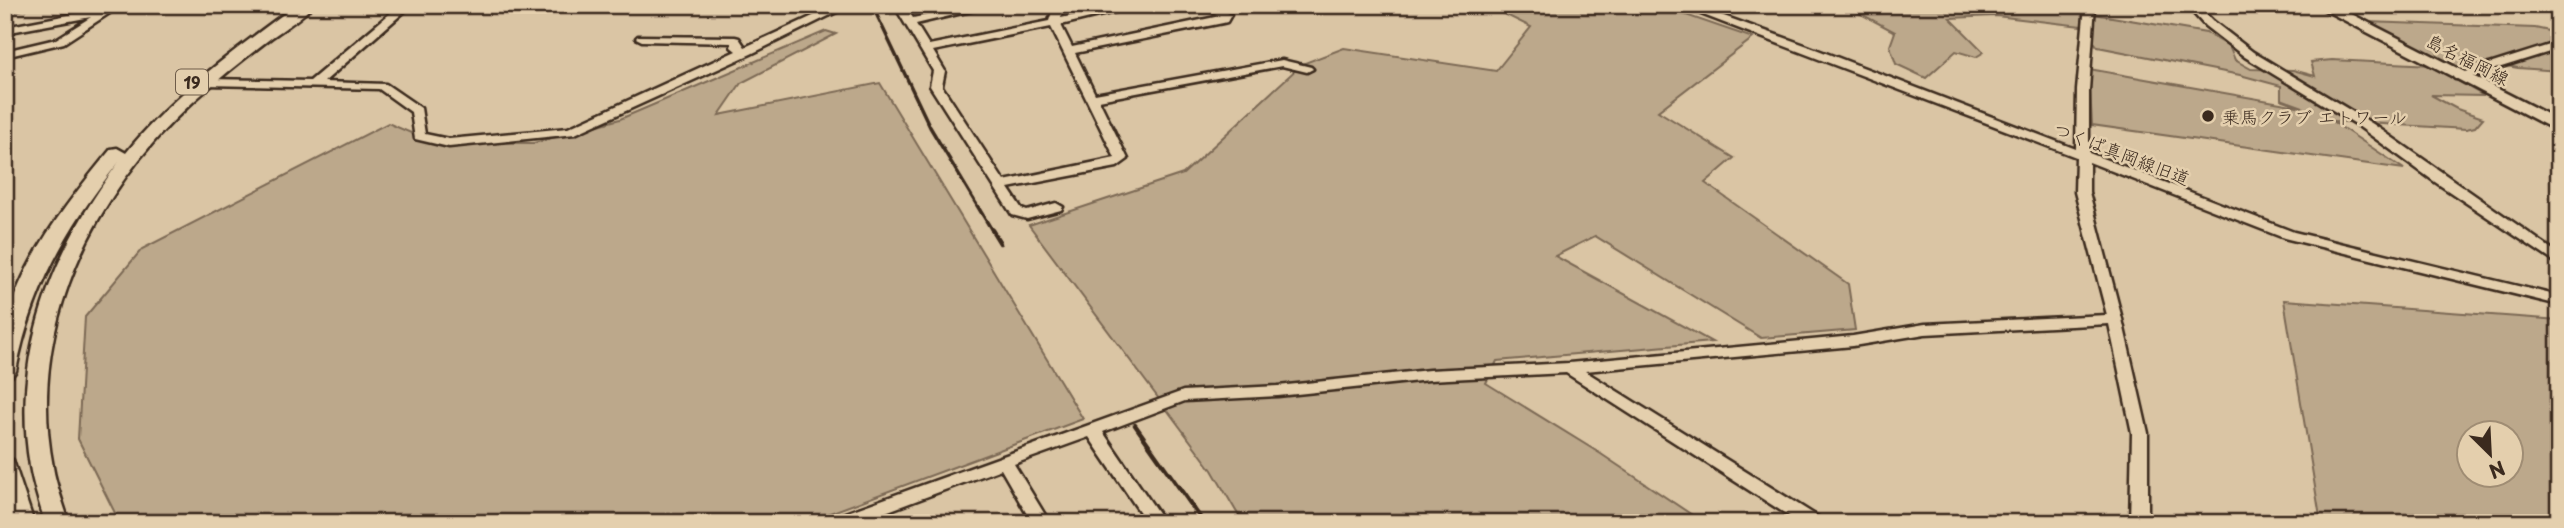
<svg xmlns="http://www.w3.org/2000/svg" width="2564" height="528" viewBox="0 0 2564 528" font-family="'Playpen Sans','Klee One',sans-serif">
	<rect width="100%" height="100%" fill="#dac5a4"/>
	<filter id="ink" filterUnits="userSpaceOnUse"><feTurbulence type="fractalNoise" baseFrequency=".0143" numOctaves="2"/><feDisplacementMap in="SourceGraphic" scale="14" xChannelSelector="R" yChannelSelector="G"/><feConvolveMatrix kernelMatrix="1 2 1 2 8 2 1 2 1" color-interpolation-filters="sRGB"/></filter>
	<g filter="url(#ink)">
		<g fill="#bca88b" stroke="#7c6954" stroke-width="2" fill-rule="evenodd">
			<path d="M1486,5H1657L1753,38L1658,111L1734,158L1705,183L1848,284L1855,330L1761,338L1595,236L1555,256L1712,342L1497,361L1486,383L1601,454L1704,523H1243L1212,470L1029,225L1183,174L1302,64L1344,48L1496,71L1531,27Z"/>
			<path d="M1844,5H1875L1900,10L1915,5H2085L2089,13L2206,33L2229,46L2235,60L2251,69L2293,70L2315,76L2311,62L2332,60L2453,66L2367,22L2535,28L2559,33V71L2518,68L2484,62L2451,77L2484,96L2431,95L2457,109L2483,118L2475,127L2466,129L2332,121L2404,169L2092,125L2089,69L2303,107L2281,99V86L2240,75L2098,47L2081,26L1996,16L1950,18L1984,52L1976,57L1956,51L1926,78L1896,64L1890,46L1895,32Z"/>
			<path d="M826,31L836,34L741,83L719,115L880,83L1083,419L803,523H120L78,439L85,317L142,249L388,123L432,142L534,143L620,119Z"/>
			<path d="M2284,300L2559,320V523H2321ZM2470,434H2512V476H2470Z"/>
		</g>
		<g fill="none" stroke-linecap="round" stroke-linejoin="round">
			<g stroke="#3b2a1e" stroke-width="5">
				<g id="minor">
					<path d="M26,5L25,7L5,12V6Z"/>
					<path d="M109,5H122L64,43L5,57V51L56,39L91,17L5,33V27L105,8Z"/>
					<path d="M400,5H412L324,82L386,84L421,108L425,134L449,139L568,128L736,51L731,47L732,43L642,41L636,38L638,36L735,37L739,38L745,47L837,5H851L751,54L575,134L449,147L415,139L411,112L379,89L207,85L201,82L207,79L310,81Z"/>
					<path d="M894,5H904L913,18L975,5H996L916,24L929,45L1049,21L1054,5H1064L1061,18L1123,5H1144L1061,25L1072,47L1220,16L1200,5H1214L1231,15L1227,22L1223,23L1075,53L1095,94L1282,60L1311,67L1313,69L1307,72L1282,66L1099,100L1128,159L1117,167L1008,188L1022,209L1027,211L1056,203L1063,207L1061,210L1027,219L1012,215L930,86L933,71ZM1051,27L1115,158L1004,181L942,86L945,71L933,51Z"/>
					<path d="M1677,5H1693L1805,45L2076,149L2077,90L2085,5H2095L2089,90V153L2294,232L2559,296V305L2284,238L2089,162V192L2122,319L2148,433V523H2130L2132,433L2109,324L1925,334L1853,346L1585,371L1820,518L1823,523H1800L1566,373L1429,380L1278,396L1185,401L1103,432L1165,523H1147L1089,437L1014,464L1050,523H1032L1001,469L856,523H828L831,518L1183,391L1278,386L1429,370L1569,363L1853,336L1925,324L2107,315L2075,192L2076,157Z"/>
					<path d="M2186,5H2197L2213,21L2253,52L2373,124L2559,254V265L2435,182L2354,123L2245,57L2205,26Z"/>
					<path d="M2559,42V49L2463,79H2455L2453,77L2455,75Z"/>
				</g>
			</g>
			<g stroke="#3b2a1e" stroke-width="5">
				<g id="major">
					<path d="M296,5H313C302,18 285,28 271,38C245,58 218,79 193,102C93,193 26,329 53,467C56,486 64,504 69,523H45C40,504 33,485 30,466C11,354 53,250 119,162C68,225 31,291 16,371L12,376L5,378C5,361 2,340 6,324C22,259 69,200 111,149L117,148L126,153C173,94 236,49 296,5Z"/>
					<path d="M2315,5H2334L2559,120V132Z"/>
					<path d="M5,458L13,460L34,523H10L5,509Z"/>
				</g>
			</g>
			<use href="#minor" fill="#e4cfad" fill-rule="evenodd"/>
			<use href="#major" fill="#e4cfad" fill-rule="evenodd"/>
			<path stroke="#3b2a1e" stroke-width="3.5" d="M872,5L930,127L993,232"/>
			<g stroke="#3b2a1e" stroke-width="4.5">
				<path d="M992,230L1000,243"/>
				<path d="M1135,425L1204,523"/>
			</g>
		</g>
	</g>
	<circle fill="#3b2a1e" stroke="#e4cfad" stroke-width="2.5" cx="2208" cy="116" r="7"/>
	<g text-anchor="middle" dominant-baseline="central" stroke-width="5" stroke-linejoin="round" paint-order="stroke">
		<rect fill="#e4cfad" stroke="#6e5c49" stroke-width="2" x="176" y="69.5" width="32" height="25" rx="5"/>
		<g font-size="16" font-weight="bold" fill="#3b2a1e">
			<text x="192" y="82">19</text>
		</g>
		<g font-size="18" fill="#3b2a1e" stroke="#e4cfad">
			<text transform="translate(2468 59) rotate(27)">島名福岡線</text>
			<text transform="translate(2122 153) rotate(21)">つくば真岡線旧道</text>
		</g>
		<g font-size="18" fill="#3b2a1e" stroke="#e4cfad" text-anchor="start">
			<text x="2222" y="116">乗馬クラブ エトワール</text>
		</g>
	</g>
	<rect width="2564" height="528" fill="none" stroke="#e4cfad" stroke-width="28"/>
	<rect x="14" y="14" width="2536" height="500" fill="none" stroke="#3b2a1e" stroke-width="2.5" filter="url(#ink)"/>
	<g transform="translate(2490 454) rotate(156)"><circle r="33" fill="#e4cfad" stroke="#a08d74" stroke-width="2"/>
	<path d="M0-5L12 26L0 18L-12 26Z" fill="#3b2a1e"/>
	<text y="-10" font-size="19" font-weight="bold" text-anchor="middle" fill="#3b2a1e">N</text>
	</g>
</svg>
